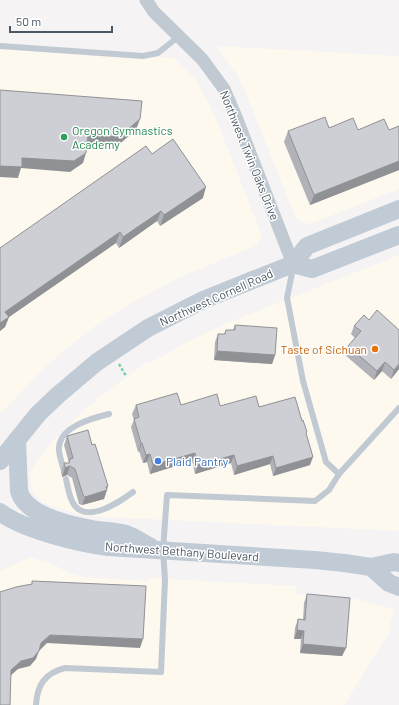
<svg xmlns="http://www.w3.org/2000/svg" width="399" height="705" viewBox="0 0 399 705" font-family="Barlow,sans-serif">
	<rect width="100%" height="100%" fill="#f5f3f3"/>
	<g fill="#fdf9ef">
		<path d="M0,45L174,58L196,80L214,114L261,233V238L258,243L253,247L178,278L130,304L107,318L87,332L46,366L0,414Z"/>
		<path d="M216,46L399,56V189L313,223L309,224L300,222L295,216L245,91L236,73Z"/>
		<path d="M399,255V531L85,516L51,506L42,502L33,492L31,486L30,473L37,460L48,447L82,412L102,395L147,362L148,364L185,343L225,324Z"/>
		<path d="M30,557L51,563L69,573L80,576L94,578L149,581L150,578L296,586V594L356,599L394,609L389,627L392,628L344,705H0V571Z"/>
	</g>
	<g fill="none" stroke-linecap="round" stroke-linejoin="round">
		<path stroke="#7ad0a6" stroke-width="2.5" stroke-dasharray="3 2" stroke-linecap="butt" d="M119,364L126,376"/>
		<g stroke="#c1cad2" stroke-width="6">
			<path d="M0,46L143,56L158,53L178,37"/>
			<path d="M293,268L287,298L303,381L326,462L339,474L399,408"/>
			<path d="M63,468C62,462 58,453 59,447C61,426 93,418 109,414"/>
			<path d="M66,479C68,487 69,499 75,506C89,523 121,501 133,492"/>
			<path d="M36,705C37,685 45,673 65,668L161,672L165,580L163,550L167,495L315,501L329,490L339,474"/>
		</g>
		<path stroke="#c1cad2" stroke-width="13" d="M146,0L154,12L202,59L224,89L236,117L293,264"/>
		<g stroke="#c1cbd6" stroke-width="18">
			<path d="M293,264L312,269L399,235"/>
			<path d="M17,440L19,491C26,516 70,525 92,529C103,531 115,531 126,534C135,537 143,543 151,547"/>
			<path d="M0,461L38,414L58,395L97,362L148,328L203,300L293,264L307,246L399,209"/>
			<path d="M0,512C23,530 79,543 108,547L315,560L344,563L371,567L394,562L399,563"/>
			<path d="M371,567L389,583L399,587"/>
		</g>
	</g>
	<g fill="#b0b2b7">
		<path d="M399,126V170L310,205L284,142L288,131L329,128L358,130H389Z"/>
		<path d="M152,154L203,198L160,226L157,221L119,248L116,243L9,317L5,327L0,331V248Z"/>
		<path d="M364,315L399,369L391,379L382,371L374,380L345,355L348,346L355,338L351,334L354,326Z"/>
		<path d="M235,325L275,355L272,364L214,360L215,342L218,334H224L226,330H233Z"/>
		<path d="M136,405H181L259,407L306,435L310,465L273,476L270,464L234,475L231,463L195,474L192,461L150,474L147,462L143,463L139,451L138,452L131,427L134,420L132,414Z"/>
		<path d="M67,436L107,490L104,499L82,505L79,504L72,478L67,475L62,477L61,472L64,463H69L64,445Z"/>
		<path d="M307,594L346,648L342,656L300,653L301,639H294L295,628L298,619L303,620L304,603Z"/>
	</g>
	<g fill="#909195">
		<path d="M140,119L136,130L116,147L84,144L88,134Z"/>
		<path d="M86,153L83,163L70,172L21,168L18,178L0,177V166L22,158Z"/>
		<path d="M399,161V170L310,205L314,195Z"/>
		<path d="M206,187L203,198L160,226L164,215Z"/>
		<path d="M161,211L157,221L119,248L123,237Z"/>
		<path d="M120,232L116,243L9,317L5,327L0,331V323L5,312Z"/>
		<path d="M217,351L275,355L272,364L214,360Z"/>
		<path d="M385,362L382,371L374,380L377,371Z"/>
		<path d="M399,364V369L391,379L394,370Z"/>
		<path d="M141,443H142L139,451L138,452Z"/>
		<path d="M195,453L192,461L150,474L153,465Z"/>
		<path d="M150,454L147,462L143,463L146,455Z"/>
		<path d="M234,455L231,463L195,474L198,465Z"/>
		<path d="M273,456L270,464L234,475L237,466Z"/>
		<path d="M313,457L310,465L273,476L276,468Z"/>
		<path d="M70,466L67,475L62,477L65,468Z"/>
		<path d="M108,486L104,499L82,505L85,497Z"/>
		<path d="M297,630L304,631L301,639H294Z"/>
		<path d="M50,635L143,639L140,648L47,643L38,652L41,643Z"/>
		<path d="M303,644L346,648L342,656L300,653Z"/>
		<path d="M39,651L36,659L30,666L18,669L8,678L11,670L21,661Z"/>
	</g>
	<g fill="#cdcfd5" stroke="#909195">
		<path d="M0,90L142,101L140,119L119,137L88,134L86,153L74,161L22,158V167L0,166Z"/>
		<path d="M325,117L329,128L353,118L358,130L384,119L389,130L399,126V161L314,195L288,131Z"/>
		<path d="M173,139L206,187L164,215L161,211L123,237L120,232L5,312L9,317L0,323V248L146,146L152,154Z"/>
		<path d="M377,310L399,330V364L394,370L385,362L377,371L348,346L361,331L354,326L364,315L369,320Z"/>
		<path d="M235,325L277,328L275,355L217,351L218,334H225L226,330H235Z"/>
		<path d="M177,393L181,405L217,394L220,406L256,396L259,407L295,397L302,421L303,420L307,432L306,433L313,457L276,468L273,456L237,466L234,455L198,465L195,453L153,465L150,454L146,455L142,443H141L134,419L139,417L136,405Z"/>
		<path d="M88,430L92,445L95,444L108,486L106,487L107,490L85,497L83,495L75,469L70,466L65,468L64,463H69L70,459L73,458L67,436Z"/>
		<path d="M32,581L146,586L143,639L50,635L41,643L39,651L33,658L21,661L11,670L10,705H0V592L16,587L32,584Z"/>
		<path d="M307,594L350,598L346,648L303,644L304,631L297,630L298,619L305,620Z"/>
	</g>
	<circle fill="#2e9e5b" stroke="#fff" stroke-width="1.5" cx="64" cy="137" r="4"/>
	<circle fill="#e8710a" stroke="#fff" stroke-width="1.5" cx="375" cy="349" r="4"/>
	<circle fill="#3f7fe0" stroke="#fff" stroke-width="1.5" cx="158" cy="461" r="4"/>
	<g text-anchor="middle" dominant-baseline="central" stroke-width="3" stroke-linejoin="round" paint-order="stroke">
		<g font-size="12" fill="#27864d" stroke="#fff" text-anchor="start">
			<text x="72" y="130">Oregon Gymnastics<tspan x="72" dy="14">Academy</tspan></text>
		</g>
		<g font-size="12" fill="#4a5661" stroke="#fff">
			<text transform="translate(250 155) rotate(68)">Northwest Twin Oaks Drive</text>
			<text transform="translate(216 297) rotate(-24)">Northwest Cornell Road</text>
			<text transform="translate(182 551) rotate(4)">Northwest Bethany Boulevard</text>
		</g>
		<g font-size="12" fill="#c56008" stroke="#fff" text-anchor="end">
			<text x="367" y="349">Taste of Sichuan</text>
		</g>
		<g font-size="12" fill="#366cbe" stroke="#fff" text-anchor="start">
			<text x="166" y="461">Plaid Pantry</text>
		</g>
	</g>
	<path d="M10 26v6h102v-6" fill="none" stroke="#4a5661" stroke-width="2"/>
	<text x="16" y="26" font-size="12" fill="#4a5661" stroke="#ffffff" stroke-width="3" paint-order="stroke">50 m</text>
</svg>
